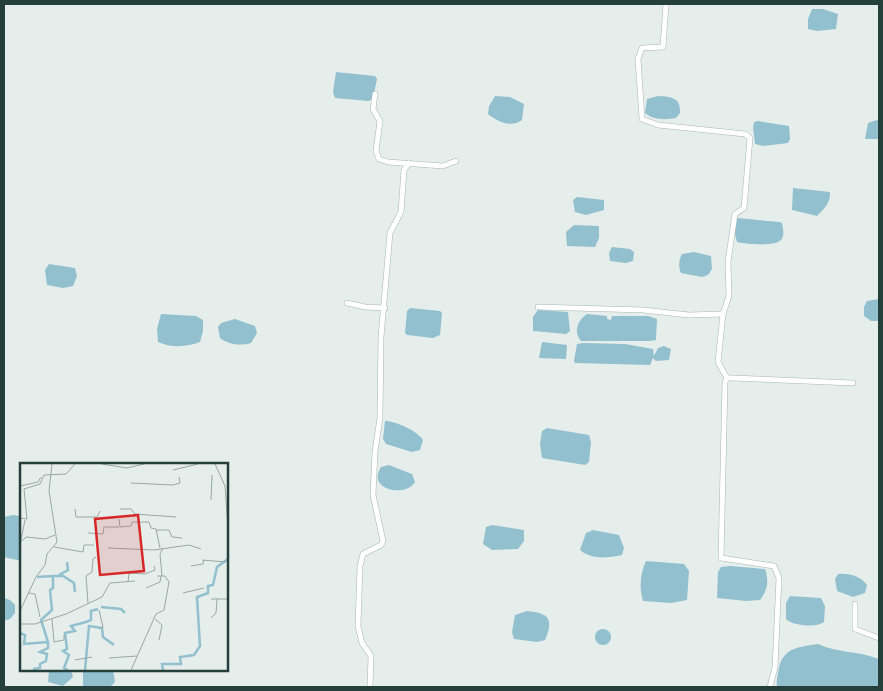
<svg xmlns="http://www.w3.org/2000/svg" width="883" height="691" viewBox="0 0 883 691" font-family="'Alegreya Sans',sans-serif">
	<rect width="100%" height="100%" fill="#e6eeeb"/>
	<g fill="#92c0cf">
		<path d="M812,9H823L838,14L836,29L817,31L808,29V19Z"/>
		<path d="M336,72L375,76L377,79L373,98L369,101L335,98L333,92Z"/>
		<path d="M495,96L510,97L524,104L522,120C511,128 498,122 488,114L489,106Z"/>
		<path d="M658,96C671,97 681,97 680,113L676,118C666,120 653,120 645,113L647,99Z"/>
		<path d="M877,120L879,121V139H865L868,123Z"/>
		<path d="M758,121L789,126L790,139L788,143L763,146L755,144L753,128L754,122Z"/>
		<path d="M793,188L830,192C831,202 824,209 817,216L792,210Z"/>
		<path d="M577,197L604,200V210L586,215L575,212L573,200Z"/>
		<path d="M737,218L779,222L782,223C783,229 785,235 781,240C775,247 745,244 737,242L735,234Z"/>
		<path d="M574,225L599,226V238L595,247L567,246L566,232Z"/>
		<path d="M612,247L630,249L634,252L633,261L626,263L610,261L609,253Z"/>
		<path d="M694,252L711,256L712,269L708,275L702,277L681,273C678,266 679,260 682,254Z"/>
		<path d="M49,264L75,268L77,276L73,286L63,288L47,285L45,270Z"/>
		<path d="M879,299V321H871L864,316V307L867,301Z"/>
		<path d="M410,308L440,311L442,313L440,335L433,338L407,335L405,333L407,311Z"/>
		<path d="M538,310L568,312L570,331L566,334L533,331V317Z"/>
		<path d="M161,314L196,316L203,320V331L200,342C187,347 171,348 158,342L157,329Z"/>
		<path d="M587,314L607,316V319L611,320L612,316H648L657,319L656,340L649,341H581C573,331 578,320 587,314Z"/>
		<path d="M235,319L255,326L257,333L251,343C241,346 229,345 220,338L218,327L221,323Z"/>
		<path d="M542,342L567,345L566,359L539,358Z"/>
		<path d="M583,343L625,344L653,349L654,356L658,348L664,346L671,349L669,360L656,361L653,358L650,365L575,363L574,361L577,344Z"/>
		<path d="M385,421C396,421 417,431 423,440L420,450L412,452L386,444L383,439Z"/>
		<path d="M547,428L589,435L591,442L589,462L585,465L542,458L540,444L542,431Z"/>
		<path d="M389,465L412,474L415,482C406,498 366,490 381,467Z"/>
		<path d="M13,515L21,516V561L4,557V517Z"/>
		<path d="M492,525L524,530V541L518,549L492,550L483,544L486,527Z"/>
		<path d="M593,530L619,535L624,548L622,555C607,558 592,560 580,550L586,533Z"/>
		<path d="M646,561L684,564L689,571L687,600L671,603L643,601C639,589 640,573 646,561Z"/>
		<path d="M731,566L765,569C769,581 768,590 760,600L746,601L717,598L718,572L721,567Z"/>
		<path d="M838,574C850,573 860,576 867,585L865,593L853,597L837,591L835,579Z"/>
		<path d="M790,596L821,598L825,606L824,622C816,628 793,626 786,619V603Z"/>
		<path d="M4,598L10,600L15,605V613L10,619L4,621Z"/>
		<path d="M527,611C549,613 554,619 545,640L537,642L514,639L512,632L515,615Z"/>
		<circle cx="603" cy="637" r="8"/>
		<path d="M818,644C837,653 859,651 879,659V687H777C776,680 778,674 779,667C784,647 800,647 818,644Z"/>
		<path d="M49,670H71L73,677L63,686L48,682Z"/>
		<path d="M90,670H113L115,682L111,686L83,687V672Z"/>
	</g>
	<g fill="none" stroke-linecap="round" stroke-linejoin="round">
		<g stroke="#a8b6b3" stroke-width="6">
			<g id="minor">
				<path d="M666,4L663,47L642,48L638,59L642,119L658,125L745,134L750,138L744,208L735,214L728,262L729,296L723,314L718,362L727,378"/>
				<path d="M375,94L373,109L380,121L376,151L379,159L388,162L443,166L456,161"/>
				<path d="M347,303L365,307L385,308"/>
				<path d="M538,307L643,310L689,315L723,314"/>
				<path d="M855,604V629L879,638"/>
				<path d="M370,687L371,656L362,643L358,626L360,566L363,554L381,545L383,541L373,495L375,451L380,418L381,337L390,233L401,212L404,170L409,163"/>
				<path d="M770,687L775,667L779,578L774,566L721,558L725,382L727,378H732L853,383"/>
			</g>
		</g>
		<use href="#minor" stroke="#fff" stroke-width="5"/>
	</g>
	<g transform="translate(20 463)">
		<rect width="208" height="208" fill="#e6eeeb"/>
		<path fill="none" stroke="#92c0cf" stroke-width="2.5" d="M39,112L48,107L47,99M17,114L33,113M81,144L101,146L105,150M66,159L71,157V148L78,146M0,170L5,172L4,181L28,179M28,179L21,157L32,147L30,127L33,125V113H43L54,120L55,129M13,206L20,205V201L26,198L27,191L20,189L28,185V179M48,207L44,205L49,192L43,188L47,186L45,170L55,168L51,163L66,159M65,207L69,163L82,165L83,174L94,182M143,207L142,201H161L160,194L174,192L180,183L177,134L188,130V123L193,122L197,104L208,96"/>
		<path fill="none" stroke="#99a8a5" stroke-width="1" d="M82,1L107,5L124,1M195,1L205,23L208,65M153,7L178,1M111,20L153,22L160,20L159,14M0,23L18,19L21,14M191,37L192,12M55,46L56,54H77L80,48M100,46H111L115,51L113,54M115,51L156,54M0,55L7,56L4,26L20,21L24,12L46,11L55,1M99,56L100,64L111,63L112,59H129L131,65L136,66L140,85M136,67H149L152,74L162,75M68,70L83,71L84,64H99M1,77L5,57M0,80L6,74L25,76L35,72M34,84L63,89L64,82H74M88,85L134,87L169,82L181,86M182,97L206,99M171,103L183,101L184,97M142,113L140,91L143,85M108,119L109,110L125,111L135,107L134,103M126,125L140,119L141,113M9,130L15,131L20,154M163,130L184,125M191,136H208M68,140L66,113L72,109L73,96L76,94M0,148L16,114L25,102L27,91L37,79L29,28L32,1M191,155L196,150L197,136M32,156L34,179L44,177V172M135,156L142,162L139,177M0,161H15L46,151L82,134L90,120L115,118M79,166L83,164L79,147M89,195L117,193M55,197L72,194M111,207L136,151L144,147L149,119L145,113H137"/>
		<path fill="#d62828" fill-opacity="0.15" stroke="#d62828" stroke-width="2.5" d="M118,52L124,108L80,112L75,56Z"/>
		<rect width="208" height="208" fill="none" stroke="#253f3b" stroke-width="2.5"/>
	</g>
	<rect width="883" height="691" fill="none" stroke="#253f3b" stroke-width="10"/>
</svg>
